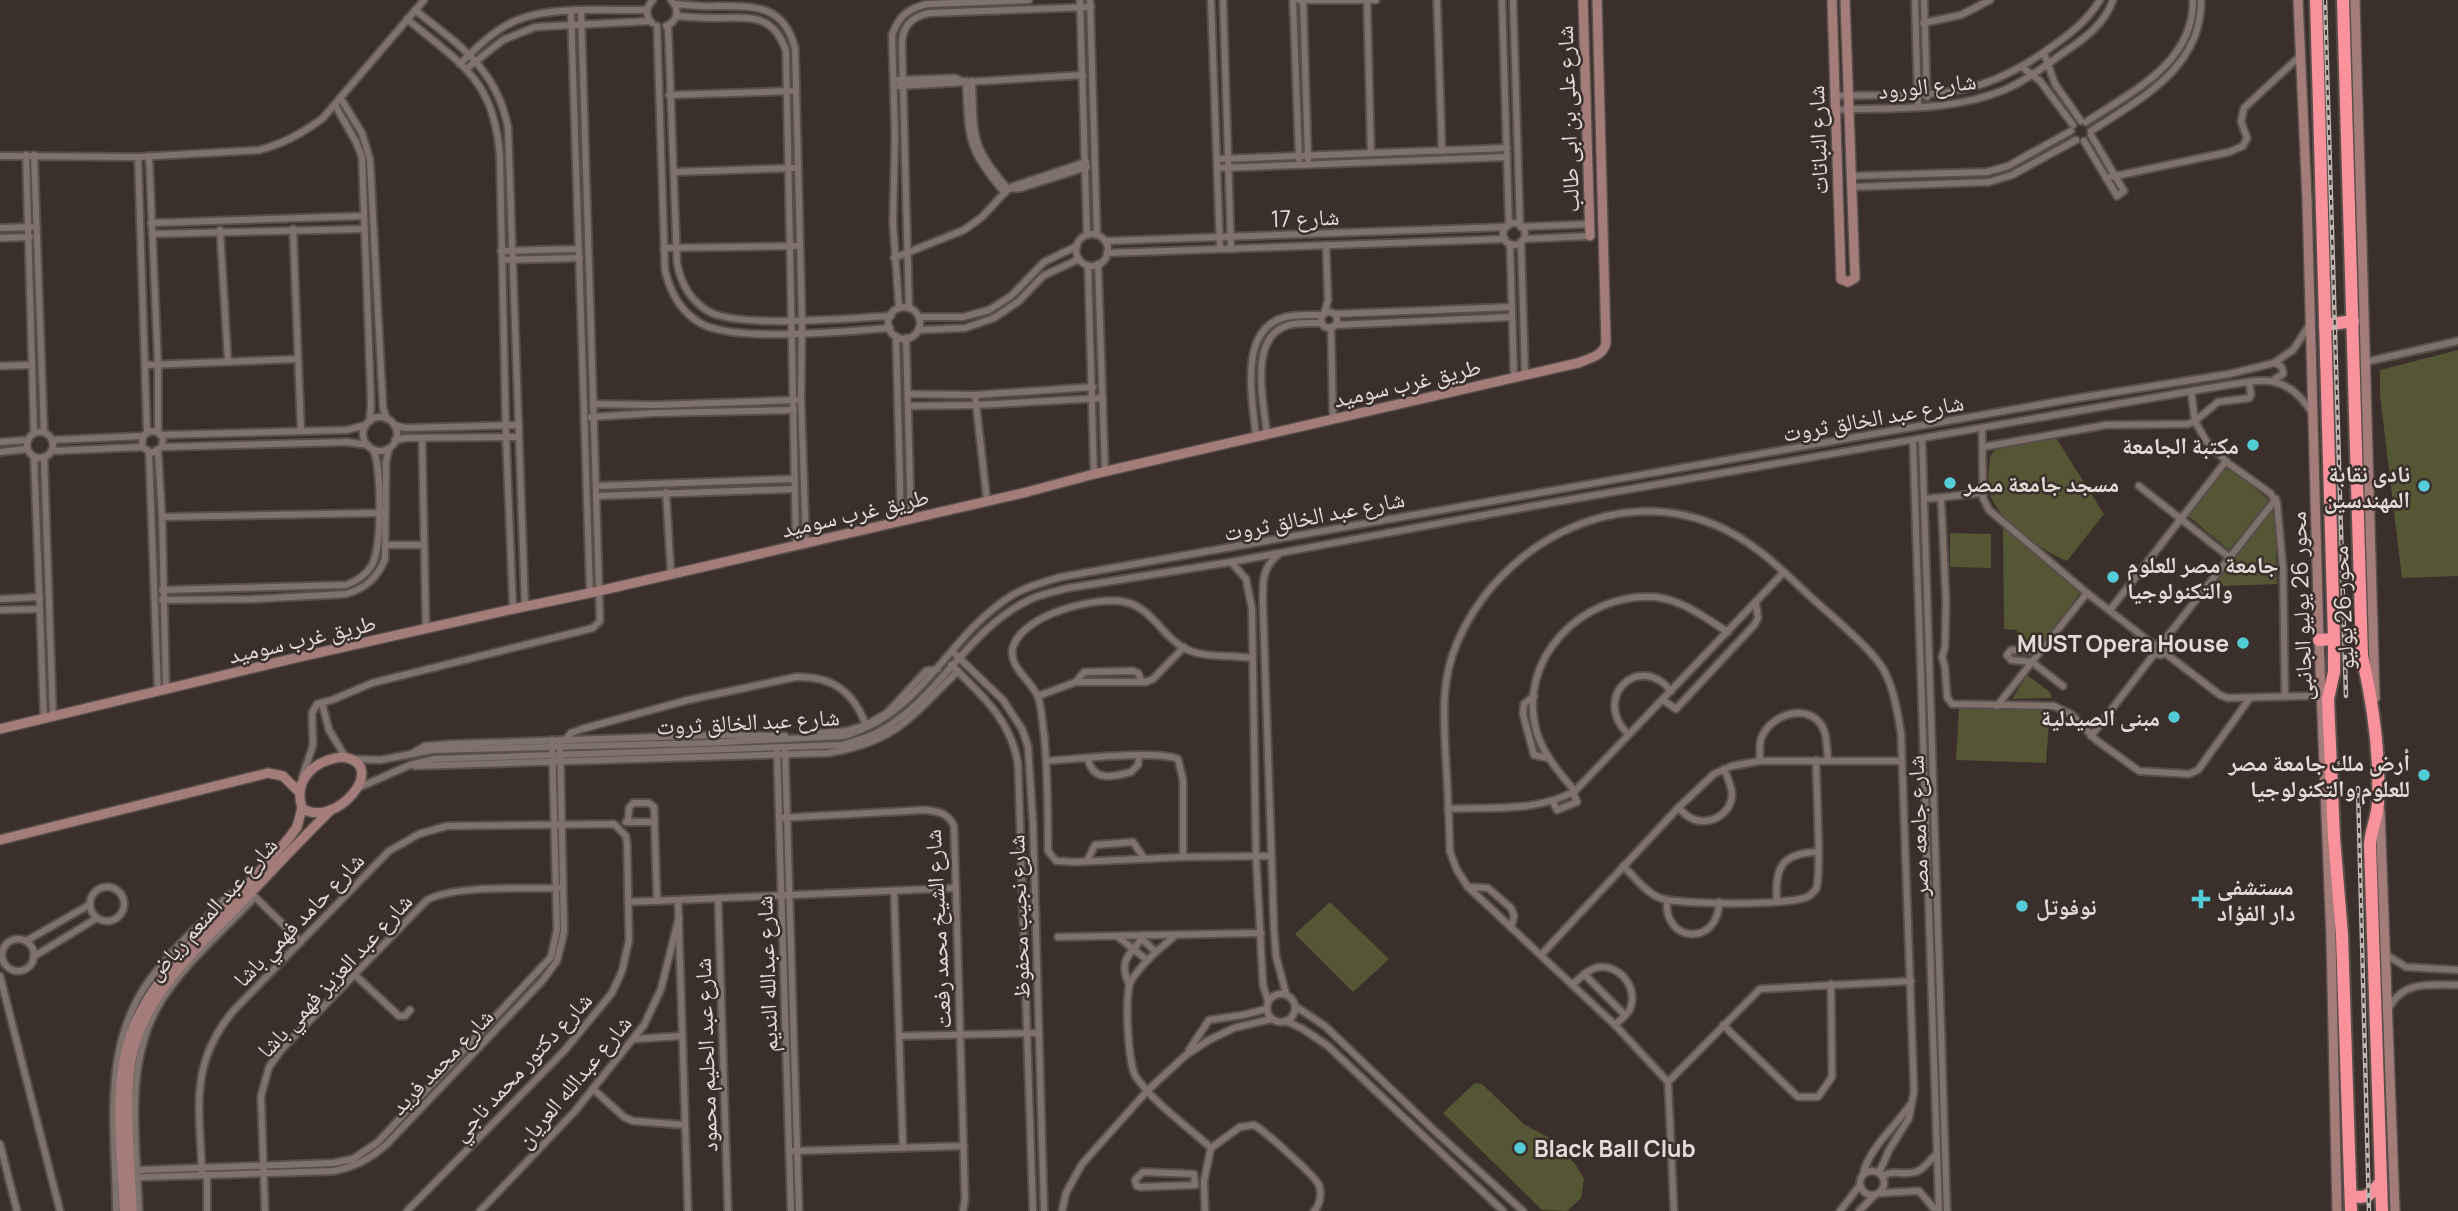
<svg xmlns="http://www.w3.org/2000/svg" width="2458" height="1211" viewBox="0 0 2458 1211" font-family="Manrope,'Noto Naskh Arabic',sans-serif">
	<rect width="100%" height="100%" fill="#3a2f2a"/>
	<g fill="#555634">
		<path d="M2458,350V576L2402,578L2380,395V370Z"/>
		<path d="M2056,438L2104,514L2067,561C2042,551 1998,521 1990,494C1987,482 1989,468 1990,456L1995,450Z"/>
		<path d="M2230,468L2269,500L2229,550L2188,516L2221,471Z"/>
		<path d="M2273,505L2275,506L2277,584L2223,586L2215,578Z"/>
		<path d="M2003,527L2080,593L2041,644L2019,643L2017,630L2004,629Z"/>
		<path d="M1950,533L1991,534V568L1950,567Z"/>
		<path d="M2027,675L2050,692L2052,698L2012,699Z"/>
		<path d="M1959,707L2050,710L2046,763L1956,760Z"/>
		<path d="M1330,902L1389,959L1353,992L1295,934Z"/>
		<path d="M1475,1083L1482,1084L1525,1125L1550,1138L1576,1165L1584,1179L1581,1198L1567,1211L1542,1210L1443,1113Z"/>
	</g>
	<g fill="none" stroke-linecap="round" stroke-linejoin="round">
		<g stroke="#584e4a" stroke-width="10">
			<g id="street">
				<path d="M1080,0L1087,235"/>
				<path d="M1090,0L1097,235"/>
				<path d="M1211,0L1220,249"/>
				<path d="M1223,0L1231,249"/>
				<path d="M1293,0L1299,159"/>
				<path d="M1299,0H1376"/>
				<path d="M1303,0L1308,159"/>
				<path d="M1367,0L1371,153"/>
				<path d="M1437,0L1442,151"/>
				<path d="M1502,0L1509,225"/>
				<path d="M1513,0L1520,225"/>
				<path d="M1915,0L1918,107"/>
				<path d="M1924,0L1927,97"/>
				<path d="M674,4C689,5 703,7 718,6C755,6 784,5 795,48L802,320L801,399L806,543"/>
				<path d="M415,10C459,45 497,69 508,128L525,606"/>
				<path d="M571,11L590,593"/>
				<path d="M676,16C689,17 702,18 715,18C748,18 773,12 786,51L796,546"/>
				<path d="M407,19C462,65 495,80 500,158L506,437L513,609"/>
				<path d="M652,23C645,16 646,7 653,0"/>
				<path d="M1923,23L1961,15L1990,0"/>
				<path d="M657,26L665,270C670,292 680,311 700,323C734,343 848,331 890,328"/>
				<path d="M666,26C678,21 680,9 671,0"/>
				<path d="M668,26L677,263C681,283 689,300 708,311C738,329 852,318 891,316"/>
				<path d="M2044,53L2055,84L2081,121"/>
				<path d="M460,64C475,49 492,32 511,23C546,5 607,11 647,10"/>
				<path d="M2022,67L2040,81L2073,125"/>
				<path d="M466,69L503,40L535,27L650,21"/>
				<path d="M898,80L955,78L962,81"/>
				<path d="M966,81C969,138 966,148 1005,193"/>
				<path d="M972,81C974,136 970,146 1008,189L1021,188L1087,167"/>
				<path d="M899,86L1083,75"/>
				<path d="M669,95L791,91"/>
				<path d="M1834,96C1924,93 1971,105 2050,48C2070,34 2087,21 2100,0"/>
				<path d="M341,99L362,133L370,160L383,408L387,419"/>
				<path d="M335,105L356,142L362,157L371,402L370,421"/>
				<path d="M1835,110C1892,107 1951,112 2004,90C2025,81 2044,67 2063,53C2084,39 2104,25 2113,0"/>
				<path d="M2086,122C2131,92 2194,63 2193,0"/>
				<path d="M2091,131C2140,99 2202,68 2201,0"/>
				<path d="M2084,141L2117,196L2124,191L2091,135"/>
				<path d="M26,155L34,433"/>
				<path d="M34,155L44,432"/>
				<path d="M0,156L138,157L259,150C284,144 303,133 323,118L424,0"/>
				<path d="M149,156L158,365V432"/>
				<path d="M138,157L147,432"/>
				<path d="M1217,159L1507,148"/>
				<path d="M1217,168L1507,157"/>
				<path d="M674,172L794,168"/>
				<path d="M1851,176L1987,172L2008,166L2071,131"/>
				<path d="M2106,178L2229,152L2243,146L2247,138L2241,121L2244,108L2299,57"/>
				<path d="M1852,187L1989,182L2012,175L2076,140"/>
				<path d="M151,223L364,216"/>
				<circle cx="1514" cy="234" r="11"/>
				<path d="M1521,227L1590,224"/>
				<path d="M0,228L31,227"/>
				<path d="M293,229L301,431"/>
				<path d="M220,230L228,362"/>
				<path d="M152,234L364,229"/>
				<circle cx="1092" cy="250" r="16"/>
				<path d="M0,238L30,237"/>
				<path d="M1524,239L1590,236"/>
				<path d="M1105,241L1506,227"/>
				<path d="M1521,242L1525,375"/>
				<path d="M1510,244L1514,377"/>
				<path d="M664,248L795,246"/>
				<path d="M501,251L579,249"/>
				<path d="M1107,253L1505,239"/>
				<path d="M894,258L964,230L982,217L1008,189L1014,186L1086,162"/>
				<path d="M502,260L580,258"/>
				<path d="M1098,264L1105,472"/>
				<path d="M1088,266L1094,474"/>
				<circle cx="904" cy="323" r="16"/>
				<path d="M899,308L893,223L895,134L892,35C899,16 908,8 928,4L1029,0"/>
				<path d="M909,308L902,47C901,28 910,17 929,13L1091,7"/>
				<circle cx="1329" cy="320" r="8"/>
				<path d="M1324,314L1328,300L1326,245"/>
				<path d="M1334,314L1512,307"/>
				<path d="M919,317H963L989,310L1011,296L1044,262L1077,246"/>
				<path d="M1335,325L1512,317"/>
				<path d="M1331,327L1333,419"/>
				<path d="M918,330L965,328L994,318L1019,301L1043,276L1079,259"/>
				<path d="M896,336L901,521"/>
				<path d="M906,338L911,519"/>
				<path d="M2365,362L2458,341"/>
				<path d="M2274,363C2281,365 2283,367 2283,374L2275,379"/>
				<path d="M146,365L298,359"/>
				<path d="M0,366L32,365"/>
				<path d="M2191,391L2195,421L2206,441L2229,464L2270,493L2277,503L2283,569L2285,696"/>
				<path d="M908,394L975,395L1093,387"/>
				<path d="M975,395L987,501"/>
				<path d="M593,404L655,405L796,400"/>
				<path d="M909,406L976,405L1103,398"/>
				<path d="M591,417L655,413L794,410"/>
				<circle cx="380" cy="434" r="17"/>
				<path d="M394,425L405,428L519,425"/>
				<path d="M1982,429L1983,498L1989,510L2087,593L2155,646"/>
				<circle cx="40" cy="445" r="13"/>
				<path d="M161,435L347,430L366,425"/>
				<path d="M1267,435C1264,404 1247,336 1289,325C1299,322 1311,323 1322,323"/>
				<path d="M1256,437C1253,400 1237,330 1285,317C1297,314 1311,315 1323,315"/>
				<path d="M422,438L426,629"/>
				<path d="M1922,439L1947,1211"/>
				<path d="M52,440L143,436"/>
				<path d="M395,440L405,438L519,437"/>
				<path d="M1913,441L1939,1211"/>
				<path d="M0,442L28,440"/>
				<path d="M162,447L163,438L158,432L150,431L143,436L142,447L152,453L162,447L347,442L368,445"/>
				<path d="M1983,447L2106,425L2188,424L2195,421L2218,402L2249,398L2251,395L2249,382"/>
				<path d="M51,451L142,447"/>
				<path d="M158,451L162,517L166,690"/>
				<path d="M0,452L27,449"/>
				<path d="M149,453L158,692"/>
				<path d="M34,457L44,719"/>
				<path d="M44,457L53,717"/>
				<path d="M597,486L793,479"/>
				<path d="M2139,486L2229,557"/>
				<path d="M666,492L671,575"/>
				<path d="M597,496L794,489"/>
				<path d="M1941,498L1946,600L1945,647L1942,657L1945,667L1947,697L1952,704L2054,706L2071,714L2096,740L2139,771L2189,774L2198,770L2250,698"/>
				<path d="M1925,499L1982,493"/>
				<path d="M162,517L381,513"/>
				<path d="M387,545H424"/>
				<path d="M1278,555C1260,569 1263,587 1263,608L1274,929L1276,956L1286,994"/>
				<path d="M1231,562L1246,579L1252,609L1256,856L1263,985L1268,1001"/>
				<path d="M162,590L346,585C357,581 366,575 372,565C382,547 382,468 373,449"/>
				<path d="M0,599L40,597"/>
				<path d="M162,600L253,599L346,594C366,588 377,578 385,559L386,462L389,448"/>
				<path d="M0,610L40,609"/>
				<path d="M2110,610L2226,461"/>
				<circle cx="2160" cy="649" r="6"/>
				<path d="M2162,643L2276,499"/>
				<path d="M952,651L1003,700L1022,729L1028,746L1033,824L1044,1211"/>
				<path d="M2040,651L2011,650L2007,655L2011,660L2032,662L2063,686"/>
				<path d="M2165,653L2220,695L2228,698L2311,696"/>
				<path d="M1251,658C1231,655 1207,658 1188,650C1164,640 1152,607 1125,602C1096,596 1023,614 1013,647C1007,666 1032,681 1038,697C1042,709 1042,722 1044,734C1048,773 1048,812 1048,851L1056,861L1076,862L1183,857L1271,856"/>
				<path d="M951,665C982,695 1011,720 1018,764L1033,1211"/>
				<path d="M1076,682L1084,672L1133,671L1138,673L1142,682"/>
				<path d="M1038,696L1076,682H1146L1153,679L1184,647"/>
				<path d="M1534,696L1524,704L1523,714L1534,755L1548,758"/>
				<path d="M1663,700L1676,709L1755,624L1758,618L1756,604"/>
				<path d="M322,703L329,730L346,758"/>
				<path d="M1997,706L2087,593"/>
				<path d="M820,733L847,731L866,725L887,713L926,671L938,669"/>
				<path d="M1628,734C1591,698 1639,651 1671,691"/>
				<path d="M2091,736L2155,653"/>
				<path d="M565,740L571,733L582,729L688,700L796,677C832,676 853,691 866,725"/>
				<path d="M785,751L799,1211"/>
				<path d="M777,752L791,1211"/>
				<path d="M413,753L425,746L450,744L721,735L785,736"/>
				<path d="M353,759L380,760L433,750L469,749L705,743L844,736C924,713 946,637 1011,596C1025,587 1044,582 1061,577L2078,398L2229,374L2274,363L2293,350L2310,324"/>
				<path d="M1088,759C1093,782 1113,777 1131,772L1138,765L1139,756"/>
				<path d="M1047,761C1077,759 1154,750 1178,759L1183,780V857"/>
				<path d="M1760,761C1760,754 1759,745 1761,739C1771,711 1815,701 1825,733C1827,741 1827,752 1828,761"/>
				<path d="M415,766L828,753C896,742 911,717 958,671"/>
				<path d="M302,778L313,745L312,713L317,704L332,700L372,683L593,628L600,621L581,11"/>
				<path d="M358,788L410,765L434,759L842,745C858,740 874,736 887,727C940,694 970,629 1027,601C1039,594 1054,592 1068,588L1231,562L1533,506L2209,388C2254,382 2284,367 2312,413"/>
				<path d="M1575,791C1560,774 1544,755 1537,733C1515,659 1583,592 1655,597C1683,600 1705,618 1728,632"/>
				<path d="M1553,802L1557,810L1577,802L1573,793"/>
				<path d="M1678,808C1682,811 1686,816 1691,818C1708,827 1731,815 1732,795C1732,786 1727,777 1724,769"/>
				<path d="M1448,809C1490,807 1538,812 1575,791L1784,572"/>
				<path d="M779,818L924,810C938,811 948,813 954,826L965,1199L963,1211"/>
				<path d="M626,822H654"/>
				<path d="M628,822L629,808L633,803H649L654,807L657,901"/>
				<path d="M1087,861L1095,845L1133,842L1144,858"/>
				<path d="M1623,866C1634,876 1646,893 1660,898C1678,905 1793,906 1809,896C1810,896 1815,890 1816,889C1822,876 1816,782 1816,760"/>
				<circle cx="107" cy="904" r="17"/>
				<path d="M1468,887L1488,888L1511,908L1514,916L1511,928"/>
				<path d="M894,891L903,1148"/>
				<path d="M253,895L301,942"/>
				<path d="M718,898L728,1211"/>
				<path d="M678,900L688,1211"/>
				<path d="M1667,900C1663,944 1719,946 1719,902"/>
				<path d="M1777,901C1774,868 1782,853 1817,852"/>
				<path d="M628,902L956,888"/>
				<path d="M1176,935C1159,949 1143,962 1131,981C1124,993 1128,1065 1136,1077C1155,1104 1186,1125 1211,1148"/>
				<path d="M1117,936L1147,960"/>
				<path d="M1058,937L1261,933"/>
				<path d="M1142,939L1156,952"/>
				<circle cx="18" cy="955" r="16"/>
				<path d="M26,941L89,905"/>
				<path d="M2385,954L2406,967L2458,970"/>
				<path d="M1541,955L1678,808L1714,774L1732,766L1760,761H1901"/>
				<path d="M33,957L97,918"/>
				<path d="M1584,974L1625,1015"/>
				<path d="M355,975L399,1016H405L410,1010"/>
				<path d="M0,976L60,1211"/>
				<path d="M1129,984C1117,958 1132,954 1144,935"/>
				<path d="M1573,984C1580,978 1586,971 1595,968C1618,962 1639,987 1630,1009C1627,1015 1620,1020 1615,1025"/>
				<circle cx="1281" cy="1008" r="14"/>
				<path d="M1295,1006L1325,1026L1436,1132L1523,1211"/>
				<path d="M2389,1008C2403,980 2431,985 2458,985"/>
				<path d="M1286,1021L1303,1029L1328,1046L1503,1211"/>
				<path d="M1723,1025L1798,1097H1818L1832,1077L1831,984"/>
				<path d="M899,1036L1039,1033"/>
				<path d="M634,1039L682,1036"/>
				<path d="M1189,1050L1209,1020L1243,1015L1266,1009"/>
				<path d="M1668,1082L1760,989L1911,981"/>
				<path d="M593,1089L624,1117L633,1121L685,1125"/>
				<path d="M0,1144L17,1211"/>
				<path d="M794,1151L964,1146"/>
				<circle cx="1872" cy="1183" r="12"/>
				<path d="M116,1171L333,1163L353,1159L378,1142L551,957L557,930L552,740"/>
				<path d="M1143,1172L1194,1174L1195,1185L1141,1187L1137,1186L1135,1180Z"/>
				<path d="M202,1175C200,1108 188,1065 234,1010L389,851L419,834L447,826L614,824L626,836L627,844L629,940L622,971L612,993L564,1051L407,1211"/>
				<path d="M207,1175V1211"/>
				<path d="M1863,1175C1868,1149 1895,1127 1910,1105"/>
				<path d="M1882,1176C1896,1169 1902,1176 1915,1172C1924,1170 1929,1160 1937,1154"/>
				<path d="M116,1178L334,1171C356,1166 370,1159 387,1144L543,980L557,961L564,932L560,740"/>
				<path d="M1881,1193L1919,1191L1936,1211"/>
				<path d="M116,1211C116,1133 100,1048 149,981C172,949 202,922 230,894L240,891"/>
				<path d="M139,1211C137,1145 124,1071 156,1010C178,969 223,931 255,897"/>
				<path d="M265,1211L261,1096L269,1067L282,1049L427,900C454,885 526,889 559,888"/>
				<path d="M480,1211L575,1111L644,1025L661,989L679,917"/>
				<path d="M1062,1211L1066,1193L1082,1164L1148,1090L1186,1055L1209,1040L1234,1028L1272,1019"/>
				<path d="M1205,1211L1204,1181L1211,1148L1240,1127L1254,1125C1265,1131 1315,1176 1319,1185C1322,1194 1320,1205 1314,1211"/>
				<path d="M1674,1211L1668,1082L1615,1025L1468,887L1457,870L1450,852C1449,822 1448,792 1446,762C1444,721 1440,682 1457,643C1498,546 1612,483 1713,524C1753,540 1783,571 1814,600C1833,617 1869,647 1882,667C1894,687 1897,711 1901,733L1914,1091L1909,1118L1889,1150L1879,1173"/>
				<path d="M1840,1211L1860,1185"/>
				<path d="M1859,1211L1874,1196"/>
			</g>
		</g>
		<g stroke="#584e4a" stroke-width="12">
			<g id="secondary">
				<path d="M1583,0L1590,236"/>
				<path d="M1832,0L1841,279L1848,282L1855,278L1845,0"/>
				<path d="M2298,0L2307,200L2319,640L2331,939L2337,1211"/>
				<path d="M2355,0L2375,698"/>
				<path d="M0,729L295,658L513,609L590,593L1027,492L1094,474L1578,363C1590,358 1603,356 1606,343L1597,0"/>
				<path d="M342,757C392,763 335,831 302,808C293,779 315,760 342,757Z"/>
				<path d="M2380,811L2395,1211"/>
				<path d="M0,840L268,773L283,776L299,792"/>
				<path d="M124,1211C123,1161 114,1100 126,1051C138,1000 171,966 206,928C234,899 263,869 289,838L297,827L302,808"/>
				<path d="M132,1211C131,1163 122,1097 133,1051C149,989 199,946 242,902C272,871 300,840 331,810"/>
			</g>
		</g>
		<g stroke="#584e4a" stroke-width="16">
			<g id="highway">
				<path d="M2316,0L2334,639V672L2328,699L2334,837L2342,935L2351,1211"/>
				<path d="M2343,0L2362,656C2373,703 2380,753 2378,801C2378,816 2371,829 2370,844L2382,1211"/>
				<path d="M2325,325L2353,321"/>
				<path d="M2319,640L2334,639"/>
				<path d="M2351,1195C2366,1201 2373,1193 2381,1181"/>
			</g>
		</g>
		<use href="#street" stroke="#7f726c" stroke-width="6"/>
		<use href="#secondary" stroke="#a47c7a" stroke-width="9"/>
		<use href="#highway" stroke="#f9929a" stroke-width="12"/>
		<g stroke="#bfb7b3" stroke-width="4.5">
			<g id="rail">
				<path d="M2325,0L2346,696"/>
				<path d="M2358,788L2369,1211"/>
			</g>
		</g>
		<use href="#rail" stroke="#3a2f2a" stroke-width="2" stroke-dasharray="5" stroke-linecap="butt"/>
	</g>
	<g fill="#52ccd6" stroke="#3a2f2a" stroke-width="2.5">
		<circle cx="2253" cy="445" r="7"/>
		<circle cx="1950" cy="483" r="7"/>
		<circle cx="2424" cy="486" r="7"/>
		<circle cx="2113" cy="577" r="7"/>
		<circle cx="2243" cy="643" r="7"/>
		<circle cx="2174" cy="717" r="7"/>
		<circle cx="2424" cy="775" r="7"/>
		<path d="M2197.5 888.5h7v7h7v7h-7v7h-7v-7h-7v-7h7z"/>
		<circle cx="2022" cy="906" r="7"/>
		<circle cx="1520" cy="1148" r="7"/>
	</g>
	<g text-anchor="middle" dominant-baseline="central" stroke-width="5" stroke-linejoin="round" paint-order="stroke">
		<g font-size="23" fill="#e4dcd9" stroke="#3a2f2a">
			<text transform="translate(1927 85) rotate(-6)">شارع الورود</text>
			<text transform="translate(1567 119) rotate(-92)">شارع على بن ابى طالب</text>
			<text transform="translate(1817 140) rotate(-92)">شارع النباتات</text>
			<text transform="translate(1305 217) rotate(-2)">شارع 17</text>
			<text transform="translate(1407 382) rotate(-13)">طريق غرب سوميد</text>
			<text transform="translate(1873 417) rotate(-10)">شارع عبد الخالق ثروت</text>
			<text transform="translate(855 512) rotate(-13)">طريق غرب سوميد</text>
			<text transform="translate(1314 515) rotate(-11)">شارع عبد الخالق ثروت</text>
			<text transform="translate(2300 606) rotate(-92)">محور 26 يوليو الجانبى</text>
			<text transform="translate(2342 608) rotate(-93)">محور 26 يوليو</text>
			<text transform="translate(302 638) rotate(-13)">طريق غرب سوميد</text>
			<text transform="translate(748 721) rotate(-3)">شارع عبد الخالق ثروت</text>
			<text transform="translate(1917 826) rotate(-92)">شارع جامعه مصر</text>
			<text transform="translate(211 908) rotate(-48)">شارع عبد المنعم رياض</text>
			<text transform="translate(1018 917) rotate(-92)">شارع نجيب محفوظ</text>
			<text transform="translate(298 919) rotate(-46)">شارع حامد فهمي باشا</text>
			<text transform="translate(937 929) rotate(-93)">شارع الشيخ محمد رفعت</text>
			<text transform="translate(766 974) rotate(-92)">شارع عبدالله النديم</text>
			<text transform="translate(334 975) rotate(-47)">شارع عبد العزيز فهمي باشا</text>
			<text transform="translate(705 1055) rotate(-92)">شارع عبد الحليم محمود</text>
			<text transform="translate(441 1061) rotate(-46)">شارع محمد فريد</text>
			<text transform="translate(521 1066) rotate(-47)">شارع دكتور محمد ناجي</text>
			<text transform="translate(573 1081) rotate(-50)">شارع عبدالله العريان</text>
		</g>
		<g font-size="23" font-weight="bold" fill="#e4dcd9" stroke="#3a2f2a" text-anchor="end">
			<text x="2239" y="445">مكتبة الجامعة</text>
			<text x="2410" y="473">نادى نقابة<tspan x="2410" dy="26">المهندسين</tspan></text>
			<text x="1964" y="483" text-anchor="start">مسجد جامعة مصر</text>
			<text x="2127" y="564" text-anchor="start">جامعة مصر للعلوم<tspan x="2127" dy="26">والتكنولوجيا</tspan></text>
			<text x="2229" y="643">MUST Opera House</text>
			<text x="2160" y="717">مبنى الصيدلية</text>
			<text x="2410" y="762">أرض ملك جامعة مصر<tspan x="2410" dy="26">للعلوم والتكنولوجيا</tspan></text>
			<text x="2217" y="886" text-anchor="start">مستشفى<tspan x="2217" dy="26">دار الفؤاد</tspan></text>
			<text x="2036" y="906" text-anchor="start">نوفوتل</text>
			<text x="1534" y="1148" text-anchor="start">Black Ball Club</text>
		</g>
	</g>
</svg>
